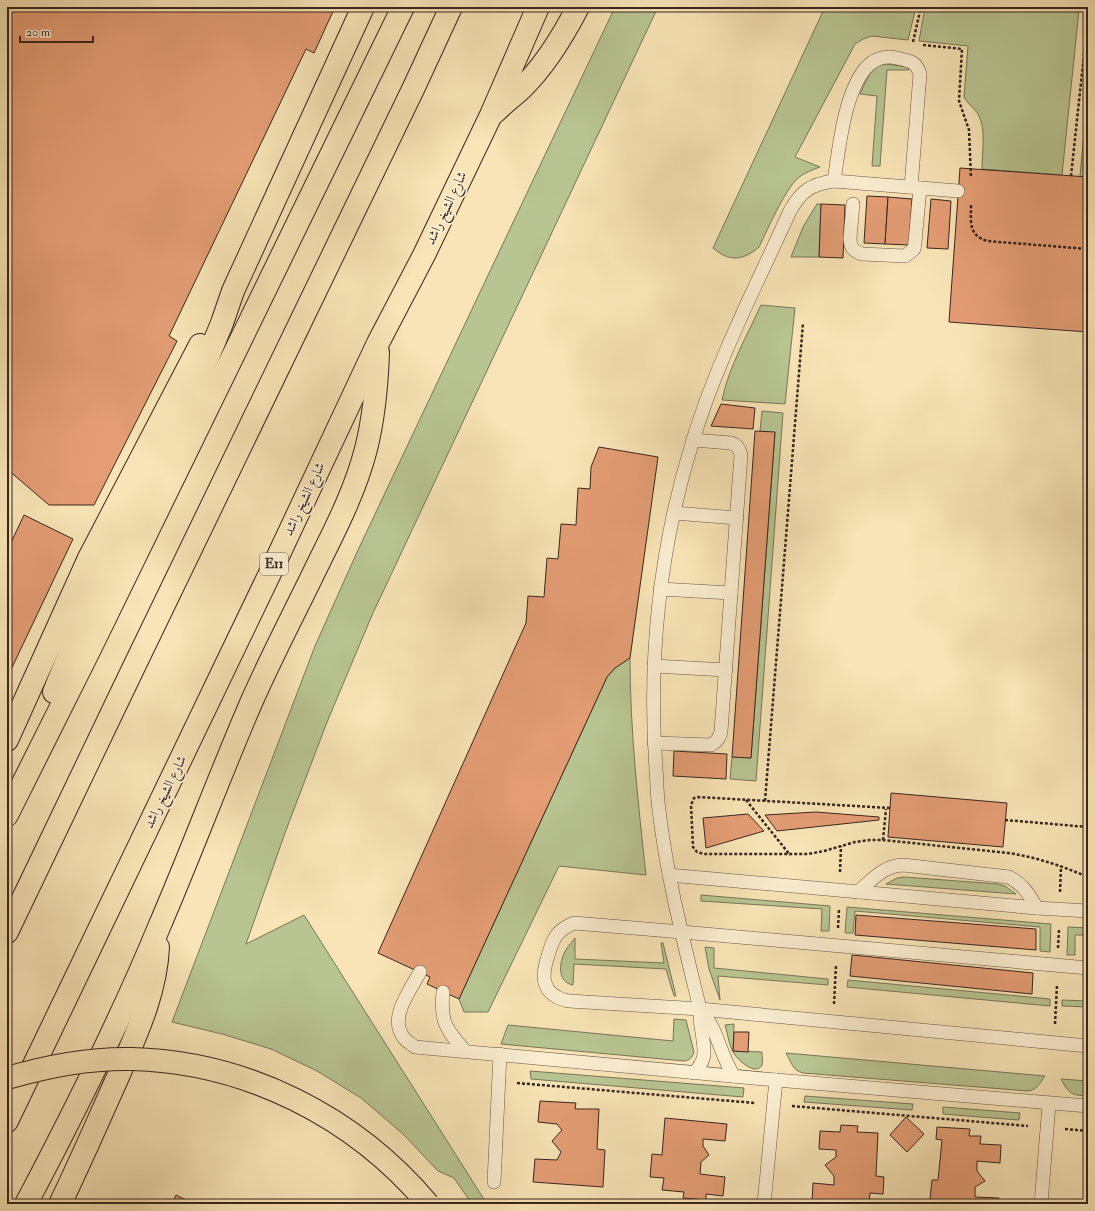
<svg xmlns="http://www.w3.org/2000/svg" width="1095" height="1211" viewBox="0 0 1095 1211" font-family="'IM FELL Double Pica',Amiri,serif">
	<rect width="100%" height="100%" fill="#f8e4b6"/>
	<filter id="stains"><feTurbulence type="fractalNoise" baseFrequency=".005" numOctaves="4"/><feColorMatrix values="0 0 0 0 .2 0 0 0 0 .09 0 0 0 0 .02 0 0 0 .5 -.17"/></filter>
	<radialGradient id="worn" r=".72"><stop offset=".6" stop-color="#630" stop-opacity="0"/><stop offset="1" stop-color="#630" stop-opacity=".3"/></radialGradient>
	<g fill="#b8c592" stroke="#787659">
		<path d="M615,7H658L373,613L327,722L285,833L246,944L304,915L487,1204H472L454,1178L438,1171L403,1134L361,1098L317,1071L271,1049L222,1034L172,1022L315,646L358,550Z"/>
		<path d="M825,7H916L908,40L872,36L863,39L855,44L795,157L820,167C812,170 804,173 798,178C784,191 768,229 759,247C743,261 729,262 713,248Z"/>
		<path d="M925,7H1029L1079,10L1062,175L982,169C982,154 986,129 979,116C976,109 968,105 964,97L968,46L919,41Z"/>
		<path d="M886,64L907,67L909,70H887L880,166H872L877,96L860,94C866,82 870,65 886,64Z"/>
		<path d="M1088,90V177L1080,176Z"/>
		<path d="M817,204H821L819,257H791L803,227Z"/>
		<path d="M761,305L795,308L785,404L722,400C729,366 747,336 761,305Z"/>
		<path d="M762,411L783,413L756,781L730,779L732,757L751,758L775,433L760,431Z"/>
		<path d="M630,658C630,730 638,802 646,875L559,866L488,1012H464L459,999L607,677L615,668Z"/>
		<path d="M904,877L998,884L1005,886L1016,894L886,884L897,878Z"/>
		<path d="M701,895L830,906L829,931H821L822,909L701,901Z"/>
		<path d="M847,907L1051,924L1050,952L1040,951V927L855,911L853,933H845Z"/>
		<path d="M1068,927L1088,928V935H1075V955H1067Z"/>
		<path d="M575,938V959L664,963L661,943H663L676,996H674L666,969L574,964L573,985C556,982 559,960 567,948C569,945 572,942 575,938Z"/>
		<path d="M705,947L714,948V968L828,979V985L718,976L720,1000L709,969Z"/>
		<path d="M848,980L1050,999V1006L847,987Z"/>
		<path d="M1062,1000L1088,1001V1007L1062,1006Z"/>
		<path d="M674,1019L686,1020L694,1052C692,1058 690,1060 684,1061L501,1044L508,1025L673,1041Z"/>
		<path d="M734,1024L733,1051L762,1052C762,1056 763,1062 762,1065C756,1076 739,1061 735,1055C729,1047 728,1035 725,1025Z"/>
		<path d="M786,1053L1045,1076C1040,1083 1037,1090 1028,1091L803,1073C793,1071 791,1062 786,1053Z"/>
		<path d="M530,1071L744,1088L743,1097L531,1079Z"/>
		<path d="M1061,1079L1088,1081V1096C1071,1095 1069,1094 1061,1079Z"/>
		<path d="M805,1096L913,1104L912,1110L804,1102Z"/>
		<path d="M943,1107L1020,1113L1019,1120L943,1114Z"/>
	</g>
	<g fill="#e49d74" stroke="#382620">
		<path d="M7,7H335L314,53L306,49L169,336L177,341L94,505H49L7,469Z"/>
		<path d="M960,168L1088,177V332L949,322Z"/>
		<path d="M867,196L888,197L885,244L864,243Z"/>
		<path d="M888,197L912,199L909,245L885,244Z"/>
		<path d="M931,199L951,201L948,249L927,248Z"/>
		<path d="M821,204L845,205L843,258L819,257Z"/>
		<path d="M721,404L755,408L753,429L711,426Z"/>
		<path d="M755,431L775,432L751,758L732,757Z"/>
		<path d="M599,447L658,457L630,658L615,668L607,677L459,999L427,984L430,977L378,953L526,623L528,596L544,597L547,558L558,559L561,524L576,525L578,488L590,489L591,467Z"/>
		<path d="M24,515L73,539L7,678V551Z"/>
		<path d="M674,751L727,754L726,779L673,776Z"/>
		<path d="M891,793L1007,803L1003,847L888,837Z"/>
		<path d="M816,812L879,817V820L777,831L765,815Z"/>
		<path d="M748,814L764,831L706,848L703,818Z"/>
		<path d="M856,915L1036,929V950L855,935Z"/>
		<path d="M852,955L1033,973L1032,994L850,976Z"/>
		<path d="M734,1032H749L748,1052L733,1051Z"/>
		<path d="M540,1101L576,1103L575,1109H599L597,1149L605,1150L603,1187L533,1182L535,1159L557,1160L561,1152L552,1141L562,1130L557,1124L538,1122Z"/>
		<path d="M906,1117L924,1134L907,1152L890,1135Z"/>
		<path d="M665,1118L727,1124L725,1141L703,1139V1146L709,1155L701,1162L700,1174L725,1177L723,1196L706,1194V1200L683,1198L684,1192L662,1190L664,1178L650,1177L652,1154L662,1155Z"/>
		<path d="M841,1125L858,1126L857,1132L878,1133L876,1176L884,1177L883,1194L870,1193L869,1204H825L812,1202L813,1183L834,1185V1176L825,1165L836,1157V1150L819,1149L820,1131L840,1132Z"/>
		<path d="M937,1127L970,1129L969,1136H981L980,1144L1001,1145L1000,1163L977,1161V1171L985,1181L975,1187V1197L999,1198V1204H941V1202L930,1200L932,1180H938L942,1140L936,1139Z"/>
		<path d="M176,1195L194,1204H172Z"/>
	</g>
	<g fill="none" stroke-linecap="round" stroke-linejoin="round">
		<g stroke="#685646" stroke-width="14">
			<g id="lane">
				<path d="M834,181C839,148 844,95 865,69C873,59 885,55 897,58C910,61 916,61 920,74L911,187"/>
				<path d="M853,204L850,238C850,247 853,251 862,254L905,256L914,249L915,242L920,188"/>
				<path d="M674,513L737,518"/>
				<path d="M660,589L731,593"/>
				<path d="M654,666L726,670"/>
				<path d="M654,743L711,745C717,741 720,738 721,731L741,455C739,448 737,445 731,443L693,440"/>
				<path d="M669,875L1037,908L1088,911"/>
				<path d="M858,892C873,879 883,866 903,865L1009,877C1024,885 1029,895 1037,908"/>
				<path d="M1088,968L682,932L574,923C557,930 553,938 548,956C543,971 540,988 557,997C560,999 565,1000 569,1001L700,1009L1088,1046"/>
				<path d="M420,972C410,991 387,1019 405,1039C407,1042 412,1044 415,1047L776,1080L1088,1106"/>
				<path d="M443,992C440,1022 446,1029 465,1051"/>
				<path d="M700,1009C719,1031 719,1053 734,1076"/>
				<path d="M694,1073C708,1058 704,1050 702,1032C700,1024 700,1017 700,1009C684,943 667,878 659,810C657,796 657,782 656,769C648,658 660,546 693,440C717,361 756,286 790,211C801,191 811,184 834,181L958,191"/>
				<path d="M494,1182L500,1054"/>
				<path d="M764,1204L776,1080"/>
				<path d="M1041,1204L1049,1104"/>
			</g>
		</g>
		<g stroke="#382620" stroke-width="24">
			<g id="highway">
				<path d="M495,112C503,104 512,97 521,89C545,66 563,36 578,7"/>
				<path d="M54,692L75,640L139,500L196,386L222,323L233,291L363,7"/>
				<path d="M7,740L89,558L200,345"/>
				<path d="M7,815L91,647L403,7"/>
				<path d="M7,932L130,675L415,85L451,7"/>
				<path d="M7,1121L272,569L378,343L424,255L491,115L538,7"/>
				<path d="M26,1204C74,1113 120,1022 159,927C191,853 219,777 251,703C272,655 297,608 320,560C338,524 356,488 366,449C374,417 377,384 378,352"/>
				<path d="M60,1204C80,1163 98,1121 117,1079C135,1037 156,994 158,947"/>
			</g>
		</g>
		<g stroke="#382620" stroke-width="2.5" stroke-dasharray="3 2" stroke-linecap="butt">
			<path d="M913,42L921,7"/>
			<path d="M923,45L962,49L959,101L969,130L971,178"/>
			<path d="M1071,176L1085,45L1088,35"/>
			<path d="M971,205C971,222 968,235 987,241L1088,249"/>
			<path d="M746,800L790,855"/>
			<path d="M765,801L803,323"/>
			<path d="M890,808L698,797L694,798L691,805L693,847L697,852L704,854H808L824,851L855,842L870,840H883L1008,853C1036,857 1062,866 1088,877"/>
			<path d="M1005,820L1088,827"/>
			<path d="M883,840L886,809"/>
			<path d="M840,872L841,846"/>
			<path d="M1060,892L1061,866"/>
			<path d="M838,928L839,909"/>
			<path d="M1058,948L1059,929"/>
			<path d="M834,1004L836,965"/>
			<path d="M1055,1024L1057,985"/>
			<path d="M517,1083L755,1103"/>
			<path d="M792,1106L1028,1126"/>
			<path d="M1065,1129L1088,1131"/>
		</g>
		<use href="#lane" stroke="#faedd0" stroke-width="13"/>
		<use href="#highway" stroke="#f8e4b6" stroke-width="22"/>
		<g stroke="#382620" stroke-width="24" stroke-linecap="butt">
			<path id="highway-bridge" d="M7,1078C48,1066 90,1058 132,1059C247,1062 355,1117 428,1204"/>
		</g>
		<use href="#highway-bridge" stroke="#f8e4b6" stroke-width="22"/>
	</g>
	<g text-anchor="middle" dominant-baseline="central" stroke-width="3.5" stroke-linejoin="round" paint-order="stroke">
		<rect fill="#faedd0" stroke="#726255" stroke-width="1" x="260" y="553" width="28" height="22" rx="3"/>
		<g font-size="13" font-weight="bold" fill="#382620">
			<text x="274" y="564">E11</text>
		</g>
		<g font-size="14" fill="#382620" stroke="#faedd0">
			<text transform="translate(446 208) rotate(-65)">شارع الشيخ راشد</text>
			<text transform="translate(304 499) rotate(-65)">شارع الشيخ راشد</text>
			<text transform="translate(165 792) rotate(-64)">شارع الشيخ راشد</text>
		</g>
	</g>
	<rect width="1095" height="1211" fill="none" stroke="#f8e4b6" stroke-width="24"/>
	<rect x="8" y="8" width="1079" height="1195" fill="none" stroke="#382620" stroke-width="2"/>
	<rect x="12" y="12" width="1071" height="1187" fill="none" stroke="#382620"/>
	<path d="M20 36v6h73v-6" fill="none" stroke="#382620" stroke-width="2"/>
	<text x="26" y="36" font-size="12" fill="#382620" stroke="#faedd0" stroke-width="3" paint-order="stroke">20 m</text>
	<rect width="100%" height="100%" filter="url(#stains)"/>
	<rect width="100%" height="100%" fill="url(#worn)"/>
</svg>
